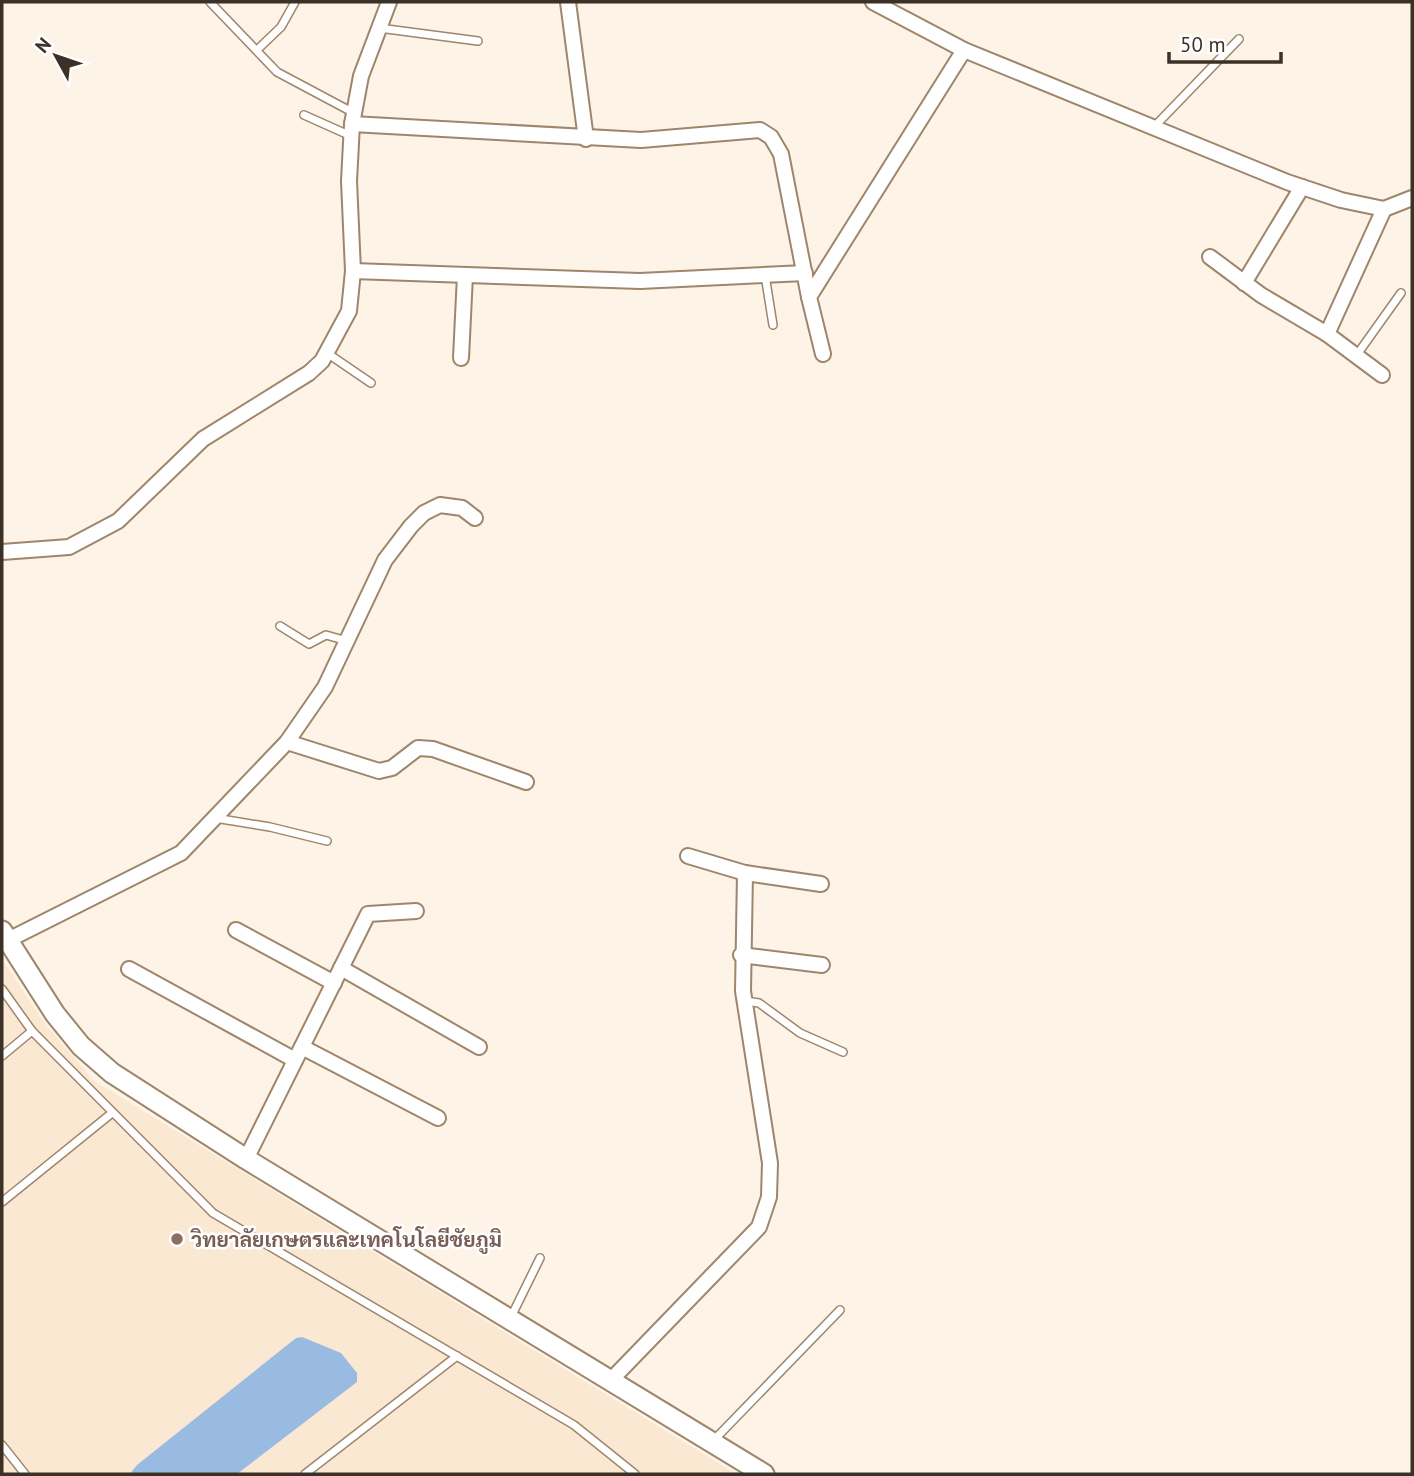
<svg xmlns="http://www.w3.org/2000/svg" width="1414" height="1476" viewBox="0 0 1414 1476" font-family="'PT Sans',Sarabun,sans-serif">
	<rect width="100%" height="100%" fill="#fdf3e7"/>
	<path fill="#fbe8d3" d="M2,959L44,1022L93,1080L736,1474H2Z"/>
	<path fill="#99bbe1" d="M302,1337L341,1353L357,1373V1382L237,1474H130L137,1465L296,1338Z"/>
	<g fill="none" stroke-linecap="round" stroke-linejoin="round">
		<g stroke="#9e866b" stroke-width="10">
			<g id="lane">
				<path d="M210,2L277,72L354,113"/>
				<path d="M379,28L478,41"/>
				<path d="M258,49L281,27L295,2"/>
				<path d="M304,115L351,136"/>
				<path d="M1153,128L1239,39"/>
				<path d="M765,275L773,325"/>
				<path d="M327,353L371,383"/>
				<path d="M1356,356L1401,293"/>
				<path d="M280,626L309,644L326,635L347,641"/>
				<path d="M215,818L270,827L327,841"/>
				<path d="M2,989L32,1031L213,1213L574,1425L635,1474"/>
				<path d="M745,1001L759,1003L800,1033L843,1052"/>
				<path d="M2,1056L32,1031"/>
				<path d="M2,1202L112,1113"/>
				<path d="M511,1317L540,1258"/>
				<path d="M714,1440L840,1310"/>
				<path d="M2,1445L25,1474"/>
				<path d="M305,1474L457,1356"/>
			</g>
		</g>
		<g stroke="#9e866b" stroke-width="18">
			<g id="street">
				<path d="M568,2L586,139"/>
				<path d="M873,2L964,50L1287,182L1341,200L1384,209L1412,198"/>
				<path d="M352,124L641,140L760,130L771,137L781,154L809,297"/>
				<path d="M1210,257L1261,295L1327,334L1384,209"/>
				<path d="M353,271L640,281L805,273"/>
				<path d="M1244,283L1302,187"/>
				<path d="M1327,334L1382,375"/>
				<path d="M823,354L809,297L964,50"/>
				<path d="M461,358L465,275"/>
				<path d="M2,552L69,547L118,521L203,439L309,373L322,361L349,311L353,271L349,181L352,124L361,76L389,2"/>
				<path d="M287,742L379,771L392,768L418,748L433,749L526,782"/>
				<path d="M688,856L745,873L821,884"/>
				<path d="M236,930L334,983"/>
				<path d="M6,941L181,853L287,742L325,687L385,560L411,526L424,513L440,505L462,508L475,518"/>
				<path d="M741,955L822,965"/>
				<path d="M341,968L479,1047"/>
				<path d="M129,969L295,1060"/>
				<path d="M302,1047L438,1118"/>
				<path d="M246,1159L368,914L416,911"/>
				<path d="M611,1380L759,1227L769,1197L770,1163L743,991L745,873"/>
			</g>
		</g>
		<g stroke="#9e866b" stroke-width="23">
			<path id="secondary" d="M2,931L55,1014L81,1046L112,1073L246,1159L764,1474"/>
		</g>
		<use href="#lane" stroke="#fff" stroke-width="7"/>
		<use href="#street" stroke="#fff" stroke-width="14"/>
		<use href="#secondary" stroke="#fff" stroke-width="19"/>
	</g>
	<circle fill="#8d6e63" stroke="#fff" stroke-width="2.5" cx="177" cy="1239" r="7"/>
	<g text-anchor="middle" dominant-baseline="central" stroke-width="5" stroke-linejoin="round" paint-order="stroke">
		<g font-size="21" font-weight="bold" fill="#785e54" stroke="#fff" text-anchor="start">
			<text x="191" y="1239">วิทยาลัยเกษตรและเทคโนโลยีชัยภูมิ</text>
		</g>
	</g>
	<rect width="1414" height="1476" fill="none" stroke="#3b3126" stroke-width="7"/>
	<g transform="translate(56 56) rotate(310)" stroke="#ffffff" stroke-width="5" paint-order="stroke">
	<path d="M0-5L12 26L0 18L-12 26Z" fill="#3b3126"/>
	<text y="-10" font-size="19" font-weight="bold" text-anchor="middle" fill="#3b3126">N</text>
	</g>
	<path d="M1169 52v10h112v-10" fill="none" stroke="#3b3126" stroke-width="3.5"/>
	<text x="1180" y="52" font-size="21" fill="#3b3126" stroke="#ffffff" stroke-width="5" paint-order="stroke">50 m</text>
</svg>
